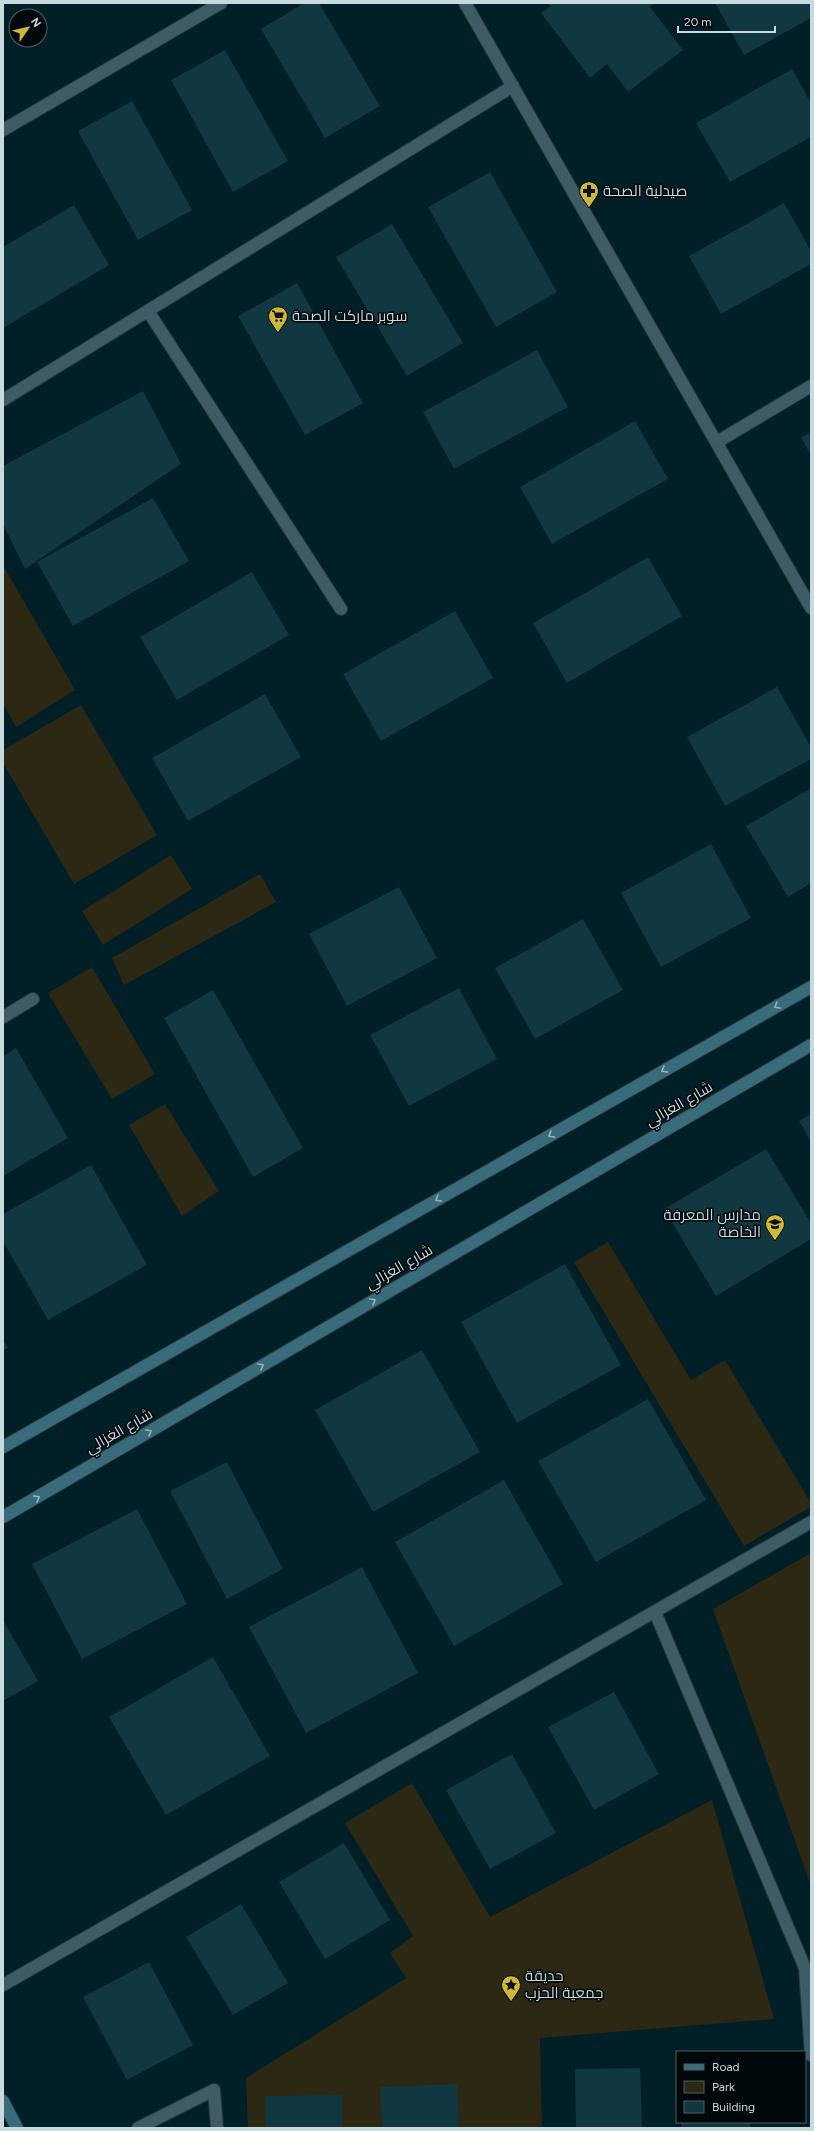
<svg xmlns="http://www.w3.org/2000/svg" width="814" height="2131" viewBox="0 0 814 2131" font-family="Figtree,Cairo,sans-serif">
	<rect width="100%" height="100%" fill="#011f27"/>
	<g fill="#2c2814">
		<path d="M3,565L75,690L16,727L3,704Z"/>
		<path d="M81,705L157,835L74,884L3,763V750Z"/>
		<path d="M171,855L192,889L103,945L82,911Z"/>
		<path d="M260,874L276,902L124,985L112,958Z"/>
		<path d="M92,967L155,1074L112,1099L48,993Z"/>
		<path d="M165,1104L219,1191L182,1216L129,1125Z"/>
		<path d="M608,1242L691,1380L725,1360L811,1503V1507L744,1546L574,1262Z"/>
		<path d="M811,1553V1886L713,1609Z"/>
		<path d="M412,1783L490,1917L712,1800L774,2019L540,2038L542,2128H248L246,2078L406,1978L390,1953L413,1936L345,1823Z"/>
	</g>
	<g fill="#113741">
		<path d="M304,3H319L380,106L325,138L261,29Z"/>
		<path d="M548,3H655L650,7L683,50L628,92L607,64L590,78L541,13L551,6Z"/>
		<path d="M715,3H811V18L744,55Z"/>
		<path d="M225,50L288,161L233,192L171,80Z"/>
		<path d="M792,69L811,103V137L730,182L696,123Z"/>
		<path d="M132,101L192,210L138,240L78,131Z"/>
		<path d="M490,172L557,292L496,327L428,207Z"/>
		<path d="M784,203L811,251V264L721,314L689,256Z"/>
		<path d="M74,205L109,265L3,328V247Z"/>
		<path d="M392,224L463,343L407,376L336,257Z"/>
		<path d="M297,283L363,403L305,435L238,316Z"/>
		<path d="M537,350L568,407L454,469L423,412Z"/>
		<path d="M143,391L181,464L25,569L3,524V466Z"/>
		<path d="M635,421L668,479L552,544L520,487Z"/>
		<path d="M811,432V455L801,438Z"/>
		<path d="M153,498L189,561L73,626L37,562Z"/>
		<path d="M648,557L682,616L567,683L533,623Z"/>
		<path d="M252,572L289,635L177,700L140,637Z"/>
		<path d="M455,611L493,678L381,741L343,674Z"/>
		<path d="M777,687L811,747V759L725,806L687,737Z"/>
		<path d="M265,694L301,757L188,821L152,758Z"/>
		<path d="M811,788V883L788,897L746,826Z"/>
		<path d="M711,844L751,918L661,967L621,893Z"/>
		<path d="M399,887L437,958L347,1006L309,934Z"/>
		<path d="M583,919L623,990L535,1039L495,968Z"/>
		<path d="M459,988L497,1059L409,1106L370,1035Z"/>
		<path d="M213,990L303,1148L253,1177L164,1018Z"/>
		<path d="M16,1048L68,1138L3,1176V1056Z"/>
		<path d="M811,1114V1142L799,1121Z"/>
		<path d="M766,1149L811,1223V1239L716,1296L664,1209Z"/>
		<path d="M91,1165L147,1265L48,1320L3,1241V1214Z"/>
		<path d="M565,1264L621,1365L517,1423L461,1322Z"/>
		<path d="M3,1340L8,1348L3,1351Z"/>
		<path d="M422,1350L480,1452L373,1512L315,1410Z"/>
		<path d="M648,1399L706,1500L596,1562L538,1461Z"/>
		<path d="M227,1462L283,1569L227,1599L170,1491Z"/>
		<path d="M504,1480L563,1584L454,1646L395,1542Z"/>
		<path d="M137,1509L187,1604L82,1659L32,1564Z"/>
		<path d="M362,1567L418,1673L306,1733L249,1627Z"/>
		<path d="M3,1620L38,1681L3,1701Z"/>
		<path d="M213,1657L270,1756L166,1815L109,1717Z"/>
		<path d="M614,1692L659,1774L594,1810L548,1727Z"/>
		<path d="M512,1754L556,1833L490,1869L446,1790Z"/>
		<path d="M344,1843L390,1920L325,1959L279,1882Z"/>
		<path d="M241,1904L288,1983L233,2015L186,1937Z"/>
		<path d="M149,1962L193,2045L127,2080L83,1997Z"/>
		<path d="M640,2068L642,2128H576L575,2069Z"/>
		<path d="M457,2084L459,2128H382L380,2087Z"/>
		<path d="M342,2095V2128H266L265,2096Z"/>
		<rect x="681" y="2122" width="69" height="6"/>
	</g>
	<g fill="none" stroke-linecap="round" stroke-linejoin="round">
		<g stroke="#2c363c" stroke-width="14">
			<path id="lane" d="M138,2128L214,2090L217,2128"/>
		</g>
		<g stroke="#2c363c" stroke-width="14">
			<g id="street">
				<path d="M465,3L811,608"/>
				<path d="M3,130L221,3"/>
				<path d="M148,311L341,609"/>
				<path d="M3,400L513,86"/>
				<path d="M717,442L811,386"/>
				<path d="M3,1017L33,999"/>
				<path d="M655,1612L805,1968L811,2055"/>
				<path d="M3,1985L811,1522"/>
			</g>
		</g>
		<g stroke="#2c363c" stroke-width="14">
			<g id="secondary">
				<path d="M3,1447L811,987"/>
				<path d="M3,1517L811,1045"/>
				<path d="M3,2101L17,2128"/>
			</g>
		</g>
		<use href="#lane" stroke="#3d5c65" stroke-width="12"/>
		<use href="#street" stroke="#3d5c65" stroke-width="12"/>
		<use href="#secondary" stroke="#396c7a" stroke-width="12"/>
	</g>
	<defs><path id="oneway-chevron" d="M-2-3.5L2.5 0L-2 3.5" fill="none" stroke-width="1.6" stroke-linecap="round" stroke-linejoin="round"/></defs>
	<g stroke="#97b4bc">
		<use href="#oneway-chevron" transform="translate(777 1006) rotate(150)"/>
		<use href="#oneway-chevron" transform="translate(664 1070) rotate(150)"/>
		<use href="#oneway-chevron" transform="translate(551 1135) rotate(150)"/>
		<use href="#oneway-chevron" transform="translate(438 1199) rotate(150)"/>
		<use href="#oneway-chevron" transform="translate(373 1301) rotate(-30)"/>
		<use href="#oneway-chevron" transform="translate(261 1366) rotate(-30)"/>
		<use href="#oneway-chevron" transform="translate(149 1432) rotate(-30)"/>
		<use href="#oneway-chevron" transform="translate(37 1498) rotate(-30)"/>
	</g>
	<defs>
		<g id="pharmacy-pin" transform="scale(1)"><path d="M0 17L-7.5 6A9.5 9.5 0 1 1 7.5 6Z" fill="#cfb837" stroke="#01080b"/><path d="M-2-6h4v4h4v4h-4v4h-4v-4h-4v-4h4Z" fill="#111"/></g>
		<g id="supermarket-pin" transform="scale(1)"><path d="M0 17L-7.5 6A9.5 9.5 0 1 1 7.5 6Z" fill="#cfb837" stroke="#01080b"/><path d="M-6-5.5h2.5l.6 2H6L4.5 2H-2.5L-4.4-4H-6ZM-1.5 3.2a1.3 1.3 0 1 0 .1 0ZM3 3.2a1.3 1.3 0 1 0 .1 0Z" fill="#111"/></g>
		<g id="school-pin" transform="scale(1)"><path d="M0 17L-7.5 6A9.5 9.5 0 1 1 7.5 6Z" fill="#cfb837" stroke="#01080b"/><path d="M0-5L7-2L0 1L-7-2ZM-4 1L0 2.5L4 1V4Q0 6-4 4Z" fill="#111"/></g>
		<g id="sight-pin" transform="scale(1)"><path d="M0 17L-7.5 6A9.5 9.5 0 1 1 7.5 6Z" fill="#cfb837" stroke="#01080b"/><path d="M0-6L1.8-2.2L6-1.7L2.9 1.2L3.7 5.4L0 3.3L-3.7 5.4L-2.9 1.2L-6-1.7L-1.8-2.2Z" fill="#111"/></g>
	</defs>
	<g fill-rule="evenodd">
		<use href="#pharmacy-pin" x="589" y="191"/>
		<use href="#supermarket-pin" x="278" y="316"/>
		<use href="#school-pin" x="775" y="1224"/>
		<use href="#sight-pin" x="511" y="1985"/>
	</g>
	<g text-anchor="middle" dominant-baseline="central" stroke-width="3" stroke-linejoin="round" paint-order="stroke">
		<g font-size="15" fill="#c9dadf" stroke="#01080b" text-anchor="start">
			<text x="603" y="191">صيدلية الصحة</text>
			<text x="292" y="316">سوبر ماركت الصحة</text>
			<text x="761" y="1215" text-anchor="end">مدارس المعرفة<tspan x="761" dy="17">الخاصة</tspan></text>
			<text x="525" y="1976">حديقة<tspan x="525" dy="17">جمعية الحزب</tspan></text>
		</g>
		<g font-size="15" fill="#c9dadf" stroke="#01080b">
			<text transform="translate(679 1104) rotate(-30)">شارع الغزالي</text>
			<text transform="translate(399 1267) rotate(-30)">شارع الغزالي</text>
			<text transform="translate(119 1431) rotate(-30)">شارع الغزالي</text>
		</g>
	</g>
	<rect width="814" height="2131" fill="none" stroke="#c9dadf" stroke-width="8"/>
	<rect x="676" y="2051" width="130" height="72" fill="#01080b" stroke="#515c60"/>
	<rect x="684" y="2064" width="20" height="6" fill="#396c7a" stroke="#515c60"/>
	<text x="712" y="2071" font-size="12" fill="#c9dadf">Road</text>
	<rect x="684" y="2081" width="20" height="12" fill="#2c2814" stroke="#515c60"/>
	<text x="712" y="2091" font-size="12" fill="#c9dadf">Park</text>
	<rect x="684" y="2101" width="20" height="12" fill="#113741" stroke="#515c60"/>
	<text x="712" y="2111" font-size="12" fill="#c9dadf">Building</text>
	<g transform="translate(28 28) rotate(56)"><circle r="19" fill="#01080b" stroke="#515c60"/>
	<path d="M0-3L7 15L0 10L-7 15Z" fill="#cfb837"/>
	<text y="-6" font-size="11" font-weight="bold" text-anchor="middle" fill="#c9dadf">N</text>
	</g>
	<path d="M678 26v6h97v-6" fill="none" stroke="#c9dadf" stroke-width="2"/>
	<text x="684" y="26" font-size="12" fill="#c9dadf" stroke="#01080b" stroke-width="3" paint-order="stroke">20 m</text>
</svg>
